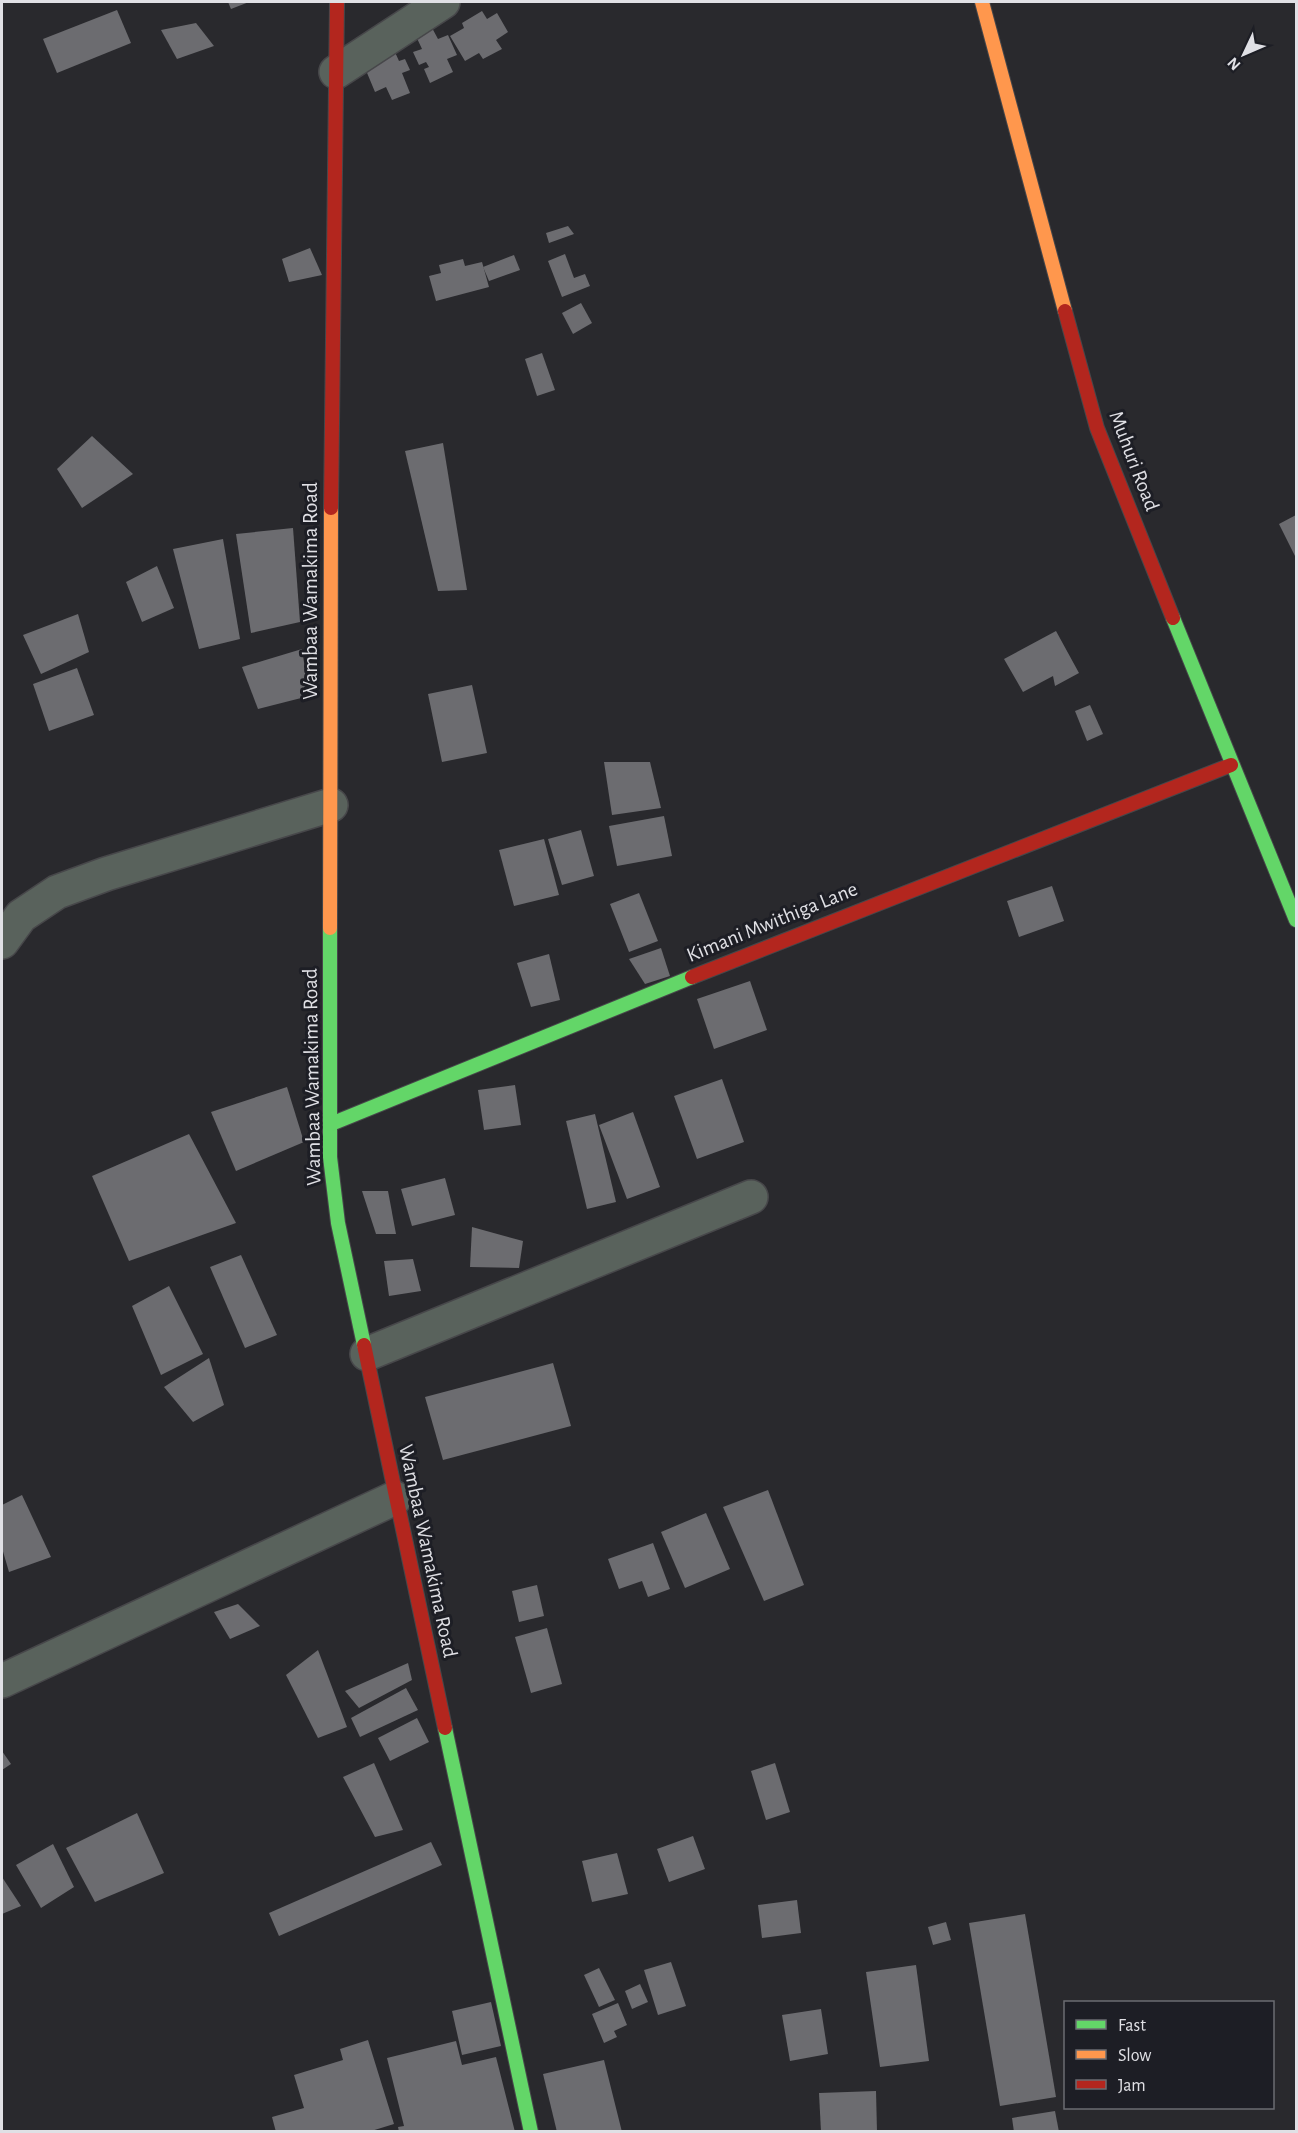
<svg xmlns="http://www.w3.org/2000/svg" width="1298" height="2133" viewBox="0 0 1298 2133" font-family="'Alegreya Sans',sans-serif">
	<rect width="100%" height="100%" fill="#29292d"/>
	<g fill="#6c6c70">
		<path d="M228,2H249L231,9Z"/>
		<path d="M117,10L131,43L57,73L43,39Z"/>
		<path d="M482,11L487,19L497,13L508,32L496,40L502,49L483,59L479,53L465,61L450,36L464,28L462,23Z"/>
		<path d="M196,23L214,46L177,59L161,30Z"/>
		<path d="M431,26L438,39L448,35L457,55L447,59L453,72L430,83L424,69L429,67L426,62L419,65L413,52L422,49L415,34Z"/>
		<path d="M394,50L399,61L405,59L410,70L402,73L410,93L392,100L386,87L375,92L365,68Z"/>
		<path d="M568,226L574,234L549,243L546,233Z"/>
		<path d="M310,248L322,275L289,282L282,259Z"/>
		<path d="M565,254L574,278L585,274L590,286L562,297L548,261Z"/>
		<path d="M514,255L520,270L489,281L483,267Z"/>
		<path d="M463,259L465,266L482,262L489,287L436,301L429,276L441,273L439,265Z"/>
		<path d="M581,303L592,323L573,334L562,313Z"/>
		<path d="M542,353L555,390L537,396L525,359Z"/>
		<path d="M92,436L133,474L82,508L57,469Z"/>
		<path d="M443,443L467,590L438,591L405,451Z"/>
		<path d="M1296,515V558L1279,524Z"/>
		<path d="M293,528L300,622L251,633L236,534Z"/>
		<path d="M223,539L240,639L199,649L173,549Z"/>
		<path d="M157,566L174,608L142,622L126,582Z"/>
		<path d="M78,614L89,652L41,674L23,635Z"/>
		<path d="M1056,631L1079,673L1055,686L1053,676L1023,692L1004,659Z"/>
		<path d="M302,649L309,696L258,709L242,667Z"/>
		<path d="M77,668L94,715L49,731L33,684Z"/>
		<path d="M472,685L487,753L442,762L428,694Z"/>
		<path d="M1090,705L1103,734L1087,741L1075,711Z"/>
		<path d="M604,762H650L661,808L612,815Z"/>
		<path d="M664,816L672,856L617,866L609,826Z"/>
		<path d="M581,830L594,876L562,885L548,839Z"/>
		<path d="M544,839L559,895L514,906L499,850Z"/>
		<path d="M1052,886L1064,921L1019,937L1007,901Z"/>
		<path d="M639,893L658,941L629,952L610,904Z"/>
		<path d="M661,948L670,976L645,984L629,959Z"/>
		<path d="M549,954L560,1000L531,1007L517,963Z"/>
		<path d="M750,981L767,1030L714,1049L697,999Z"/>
		<path d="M722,1079L744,1142L697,1159L674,1096Z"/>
		<path d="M515,1085L521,1125L484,1130L478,1090Z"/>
		<path d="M287,1087L304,1142L236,1171L211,1112Z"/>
		<path d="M633,1112L660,1187L627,1199L599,1125Z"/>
		<path d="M595,1114L616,1202L587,1209L566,1121Z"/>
		<path d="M189,1134L236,1223L129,1261L92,1176Z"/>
		<path d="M445,1178L455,1215L412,1226L401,1189Z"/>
		<path d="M362,1191H388L396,1234H376Z"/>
		<path d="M472,1227L523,1241L519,1268L470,1267Z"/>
		<path d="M241,1255L277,1335L245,1348L210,1267Z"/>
		<path d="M413,1259L421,1291L389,1296L384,1261Z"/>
		<path d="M169,1286L203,1354L161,1375L132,1306Z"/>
		<path d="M209,1358L224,1405L193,1422L164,1387Z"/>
		<path d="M553,1363L571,1426L443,1460L425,1397Z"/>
		<path d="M768,1490L804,1585L764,1601L723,1507Z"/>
		<path d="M22,1495L51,1557L9,1572L2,1548V1505Z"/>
		<path d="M706,1513L730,1569L685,1588L661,1532Z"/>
		<path d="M653,1543L670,1589L648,1597L642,1581L619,1589L608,1559Z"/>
		<path d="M537,1585L544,1616L519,1622L512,1591Z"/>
		<path d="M238,1604L260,1626L230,1639L214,1612Z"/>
		<path d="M547,1628L562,1684L531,1693L515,1637Z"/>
		<path d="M318,1650L347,1727L318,1738L286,1675Z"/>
		<path d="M408,1663L412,1680L359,1708L345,1691Z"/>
		<path d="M406,1688L418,1710L360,1737L351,1718Z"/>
		<path d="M417,1718L429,1742L390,1761L378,1738Z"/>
		<path d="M2,1751L11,1764L2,1770Z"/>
		<path d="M374,1763L403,1830L375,1837L343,1777Z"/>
		<path d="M775,1763L790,1812L766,1820L751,1771Z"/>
		<path d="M137,1813L164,1873L95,1902L66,1848Z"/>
		<path d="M693,1836L705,1869L669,1882L657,1849Z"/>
		<path d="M431,1842L442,1865L279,1936L269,1913Z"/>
		<path d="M53,1844L74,1887L41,1908L16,1865Z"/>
		<path d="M617,1853L628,1894L592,1902L582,1861Z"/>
		<path d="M2,1877L21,1906L2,1914Z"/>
		<path d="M797,1900L801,1933L762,1938L758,1905Z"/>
		<path d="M1025,1914L1056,2097L1000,2106L969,1923Z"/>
		<path d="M946,1922L951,1940L933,1945L928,1927Z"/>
		<path d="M671,1962L686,2006L658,2015L644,1970Z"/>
		<path d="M916,1965L929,2061L880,2067L866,1972Z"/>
		<path d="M599,1968L615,2000L599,2007L584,1975Z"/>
		<path d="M640,1984L648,2002L632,2009L625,1991Z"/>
		<path d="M491,2002L501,2046L462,2055L452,2011Z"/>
		<path d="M618,2003L627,2025L614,2031L617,2037L604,2043L592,2014Z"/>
		<path d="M821,2009L828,2054L790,2061L782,2015Z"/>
		<path d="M368,2040L394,2124L368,2132H276L272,2117L304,2108L294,2075L343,2060L340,2049Z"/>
		<path d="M456,2041L462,2065L496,2057L515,2132H399L398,2127L404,2126L387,2058Z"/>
		<path d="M604,2060L622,2132H557L543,2074Z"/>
		<path d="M876,2091L877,2132H821L819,2093Z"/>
		<path d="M1055,2111L1059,2132H1014L1012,2118Z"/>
	</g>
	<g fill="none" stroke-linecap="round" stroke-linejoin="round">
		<g stroke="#47474a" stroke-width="36">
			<g id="street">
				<path d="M336,72L443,2"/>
				<path d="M2,942L21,916L57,892L106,874L331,805"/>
				<path d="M367,1354L751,1197"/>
				<path d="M2,1681L395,1498"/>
			</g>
		</g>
		<g stroke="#47474a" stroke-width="16">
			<g id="fast">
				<path d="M1173,618L1296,920"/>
				<path d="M330,928V1157L338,1223L364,1345"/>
				<path d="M331,1124L692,977"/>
				<path d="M445,1728L531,2132"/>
			</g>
		</g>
		<g stroke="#47474a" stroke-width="16">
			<g id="slow">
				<path d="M982,2L1065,311"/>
				<path d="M330,928L331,508"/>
			</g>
		</g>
		<g stroke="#47474a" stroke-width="16">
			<g id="jam">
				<path d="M1065,311L1097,428L1173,618"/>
				<path d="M331,508L337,2"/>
				<path d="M692,977L1231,765"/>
				<path d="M364,1345L445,1728"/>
			</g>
		</g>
		<use href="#street" stroke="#59625c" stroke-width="33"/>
		<use href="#fast" stroke="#63d668" stroke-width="14"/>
		<use href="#slow" stroke="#ff974d" stroke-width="14"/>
		<use href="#jam" stroke="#b3261e" stroke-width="14"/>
	</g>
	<g text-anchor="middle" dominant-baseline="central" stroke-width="6" stroke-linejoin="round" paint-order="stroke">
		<g font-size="21" fill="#e0e0e5" stroke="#1d1e25">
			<text transform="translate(1134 461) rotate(69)">Muhuri Road</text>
			<text transform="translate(310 591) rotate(-90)">Wambaa Wamakima Road</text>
			<text transform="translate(772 922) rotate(-22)">Kimani Mwithiga Lane</text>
			<text transform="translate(312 1077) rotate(-91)">Wambaa Wamakima Road</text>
			<text transform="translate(428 1551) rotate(78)">Wambaa Wamakima Road</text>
		</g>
	</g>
	<rect width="1298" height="2133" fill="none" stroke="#e0e0e5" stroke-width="6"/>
	<rect x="1064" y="2001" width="210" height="108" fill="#1d1e25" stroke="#6b6c72" stroke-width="1.5"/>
	<rect x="1076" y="2020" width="30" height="9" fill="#63d668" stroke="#6b6c72" stroke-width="1.5"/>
	<text x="1118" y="2031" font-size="18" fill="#e0e0e5">Fast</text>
	<rect x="1076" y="2050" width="30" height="9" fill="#ff974d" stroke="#6b6c72" stroke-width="1.5"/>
	<text x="1118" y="2061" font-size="18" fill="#e0e0e5">Slow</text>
	<rect x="1076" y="2080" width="30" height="9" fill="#b3261e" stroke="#6b6c72" stroke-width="1.5"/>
	<text x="1118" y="2091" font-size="18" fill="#e0e0e5">Jam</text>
	<g transform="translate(1244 54) rotate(226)" stroke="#1d1e25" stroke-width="4.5" paint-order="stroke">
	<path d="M0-4.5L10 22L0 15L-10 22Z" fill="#e0e0e5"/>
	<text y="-9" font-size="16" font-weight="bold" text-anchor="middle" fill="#e0e0e5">N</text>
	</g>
</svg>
